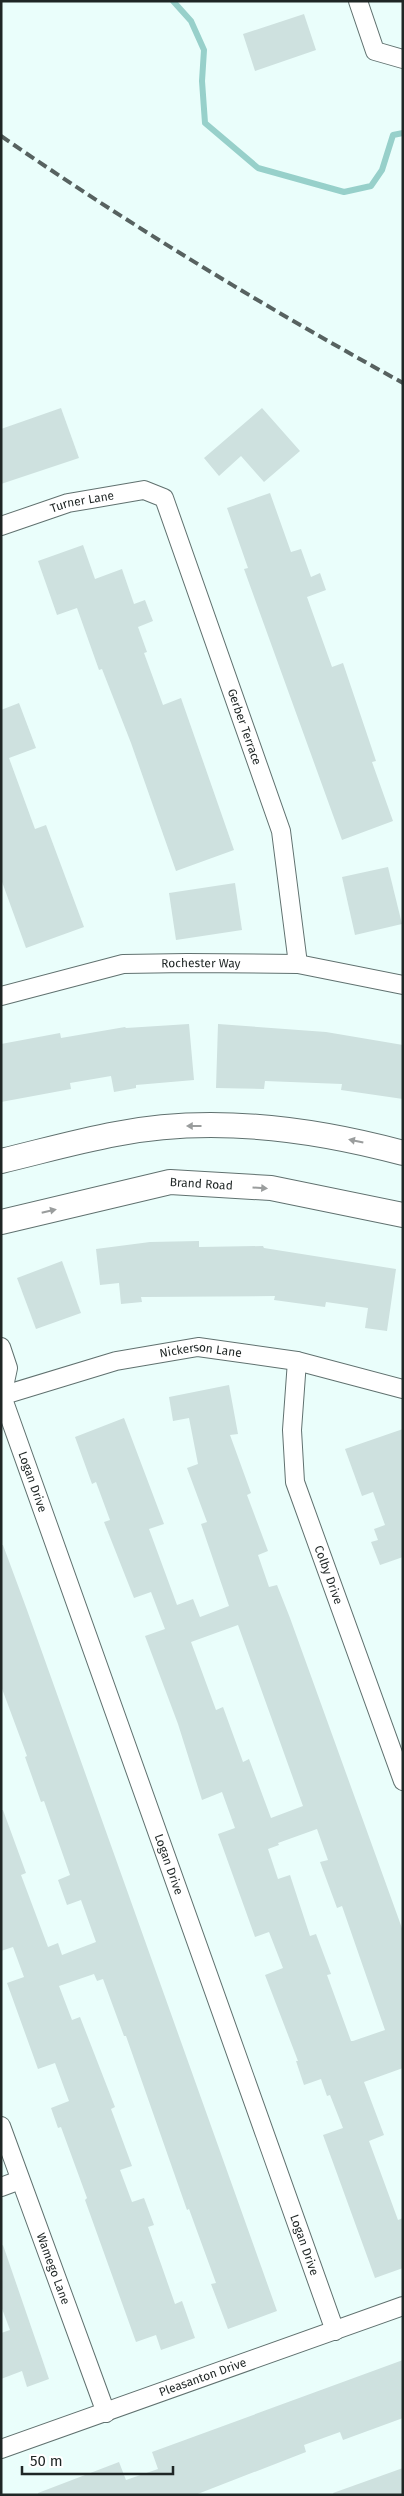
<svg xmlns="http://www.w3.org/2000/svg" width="404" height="2496" viewBox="0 0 404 2496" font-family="'Fira Sans',sans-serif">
	<rect width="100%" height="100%" fill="#eafefb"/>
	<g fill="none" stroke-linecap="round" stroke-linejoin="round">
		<path stroke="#97d0ca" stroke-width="6" d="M173,1L191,21L204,50L202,81L205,123L258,168L344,192L371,186L382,170L393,135L403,133"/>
	</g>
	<g fill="#cee1df" fill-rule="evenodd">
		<path d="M304,14L316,50L255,71L243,34Z"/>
		<path d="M61,408L79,458L1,484V429Z"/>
		<path d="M262,408L300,451L264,482L241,456L219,476L204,458Z"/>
		<path d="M270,493L291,552L301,549L311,577L320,573L326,590L307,597L332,667L343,663L376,761L372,762L393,821L342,840L244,569L248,568L227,508Z"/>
		<path d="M83,545L95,579L122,569L134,604L145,600L153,621L138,627L147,652L144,653L163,705L181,698L234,850L176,871L131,743L102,669L99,670L77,608L57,615L38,561Z"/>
		<path d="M19,703L36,748L9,758L35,829L46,825L84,927L26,948L1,879V710Z"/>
		<path d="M388,867L402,924L355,935L342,877Z"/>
		<path d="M235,883L242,930L176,940L169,893Z"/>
		<path d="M189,1024L194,1080L136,1085V1088L114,1092L111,1076L70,1083L71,1089L1,1102V1044L60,1033L61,1038L125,1027L126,1028Z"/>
		<path d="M218,1024L326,1032L403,1045V1099L341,1090L342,1084L265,1081L264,1089L216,1088Z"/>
		<path d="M199,1241V1247L263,1246L264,1248L396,1269L387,1331L365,1328L368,1308L326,1302L325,1307L274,1300L275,1296L141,1297L142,1302L121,1304L119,1283L100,1285L96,1249L150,1242Z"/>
		<path d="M62,1261L81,1313L36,1329L17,1278Z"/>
		<path d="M229,1385L238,1434L230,1435L251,1493L247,1495L268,1551L258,1555L269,1587L277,1585L290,1618L403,1931V2068L364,2082L384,2135L369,2141L398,2220L403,2218V2268L375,2278L323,2135L343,2128L330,2095L327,2096L321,2079L304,2085L296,2061H298L265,1975L283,1968L269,1932L255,1937L218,1834L235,1828L222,1792L202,1800L178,1724L145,1636L165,1629L151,1592L134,1598L104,1522L110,1520L96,1482L92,1484L75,1437L124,1418L164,1524L149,1529L177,1605L193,1599L200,1617L229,1606L201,1524L207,1522L187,1468L198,1464L189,1418L173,1421L169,1397ZM238,1625L303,1806L271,1818L249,1759L243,1762L223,1707L216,1710L191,1642ZM317,1829L328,1860L320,1862L337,1908L342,1906L385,2030L353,2041H351L327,1975L331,1974L316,1934L310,1936L290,1875L278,1879L268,1849L279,1845L278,1843Z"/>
		<path d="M403,1429V1557L380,1565L371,1542L378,1540L374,1529L385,1525L373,1492L362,1496L345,1449Z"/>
		<path d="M1,1545H3L27,1610L277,2311L228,2329L211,2284L216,2283L189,2209L187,2210L126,2036H124L103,1979L97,1981L94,1974L59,1986L72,2020L80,2017L115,2107L111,2109L132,2166L120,2170L132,2202L144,2198L154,2225L148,2227L175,2304L182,2301L195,2338L161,2350L156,2335L136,2342L85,2200L87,2198L61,2127L58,2128L51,2108L69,2101L55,2063L38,2069L7,1983L24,1977L13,1947L1,1951V1810H3L26,1873L21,1875L48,1947L58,1943L62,1955L96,1942L81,1900L67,1905L58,1880L70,1875L44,1801L41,1802L25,1757L27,1756L1,1686Z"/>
		<path d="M3,2245L49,2379L27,2387L22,2371L1,2379V2333L10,2330L1,2306V2246Z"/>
		<path d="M403,2360V2418L343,2440L340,2432L304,2445L306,2452L195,2495H38V2493L119,2462L126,2480L158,2469L152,2452Z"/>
		<path d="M403,2468V2495H334L333,2493Z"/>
	</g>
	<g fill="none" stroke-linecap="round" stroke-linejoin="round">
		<g stroke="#60716f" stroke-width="20">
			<g id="minor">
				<path d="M358,1L375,51L403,59"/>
				<path id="s1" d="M1,526L68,503L144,490L164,498L281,831L298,964"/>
				<path id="s2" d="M1,996L123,964L187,963L298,964L403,985"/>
				<path id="s3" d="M1,1347L8,1368L2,1396L335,2331"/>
				<path id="s4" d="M297,1361L292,1430L295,1482L403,1781"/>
				<path id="s5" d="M1,1396L116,1361L198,1347L297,1361L403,1389"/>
				<path id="s6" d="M1,2126L106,2413"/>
				<path d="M1,2187L20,2180"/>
				<path id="s7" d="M1,2449L403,2306"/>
			</g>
		</g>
		<g stroke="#60716f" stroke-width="26">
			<g id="secondary">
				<path d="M1,1161C39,1152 78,1141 116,1134C211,1115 310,1128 403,1153"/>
				<path id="s8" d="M1,1222L170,1182L271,1188L403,1215"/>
			</g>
		</g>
		<use href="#minor" stroke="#fff" stroke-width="18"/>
		<use href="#secondary" stroke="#fff" stroke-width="24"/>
		<path stroke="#576260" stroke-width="4" stroke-dasharray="10 5" stroke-linecap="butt" d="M1,136C131,226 265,307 403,383"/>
	</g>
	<defs><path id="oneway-solid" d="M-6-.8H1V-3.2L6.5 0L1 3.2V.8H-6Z" transform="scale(1.25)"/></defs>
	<g fill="#9a9d9d">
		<use href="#oneway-solid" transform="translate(194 1126) rotate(-180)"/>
		<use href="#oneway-solid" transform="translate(356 1141) rotate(-168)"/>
		<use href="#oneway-solid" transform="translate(260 1188) rotate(4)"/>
		<use href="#oneway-solid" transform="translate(49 1211) rotate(-13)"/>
	</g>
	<g text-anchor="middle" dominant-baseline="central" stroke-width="4" stroke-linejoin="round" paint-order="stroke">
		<g font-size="12" fill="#1f2625" stroke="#fff">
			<text stroke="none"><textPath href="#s1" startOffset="85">Turner Lane</textPath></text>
			<text stroke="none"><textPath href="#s1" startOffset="412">Gerber Terrace</textPath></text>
			<text stroke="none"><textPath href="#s2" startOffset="204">Rochester Way</textPath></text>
			<text stroke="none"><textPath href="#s8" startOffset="205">Brand Road</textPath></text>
			<text stroke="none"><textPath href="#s5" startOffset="206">Nickerson Lane</textPath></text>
			<text stroke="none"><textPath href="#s3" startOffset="142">Logan Drive</textPath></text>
			<text stroke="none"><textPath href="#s4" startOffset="220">Colby Drive</textPath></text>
			<text stroke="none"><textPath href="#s3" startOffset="548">Logan Drive</textPath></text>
			<text stroke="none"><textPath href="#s3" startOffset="952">Logan Drive</textPath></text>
			<text stroke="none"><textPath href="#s6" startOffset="152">Wamego Lane</textPath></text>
			<text stroke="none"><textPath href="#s7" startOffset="214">Pleasanton Drive</textPath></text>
		</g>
	</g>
	<rect width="404" height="2496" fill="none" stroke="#1f2625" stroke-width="5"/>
	<path d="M22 2466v8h151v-8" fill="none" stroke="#1f2625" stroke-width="2.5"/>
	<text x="30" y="2466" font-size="15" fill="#1f2625" stroke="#ffffff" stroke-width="4" paint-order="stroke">50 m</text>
</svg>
